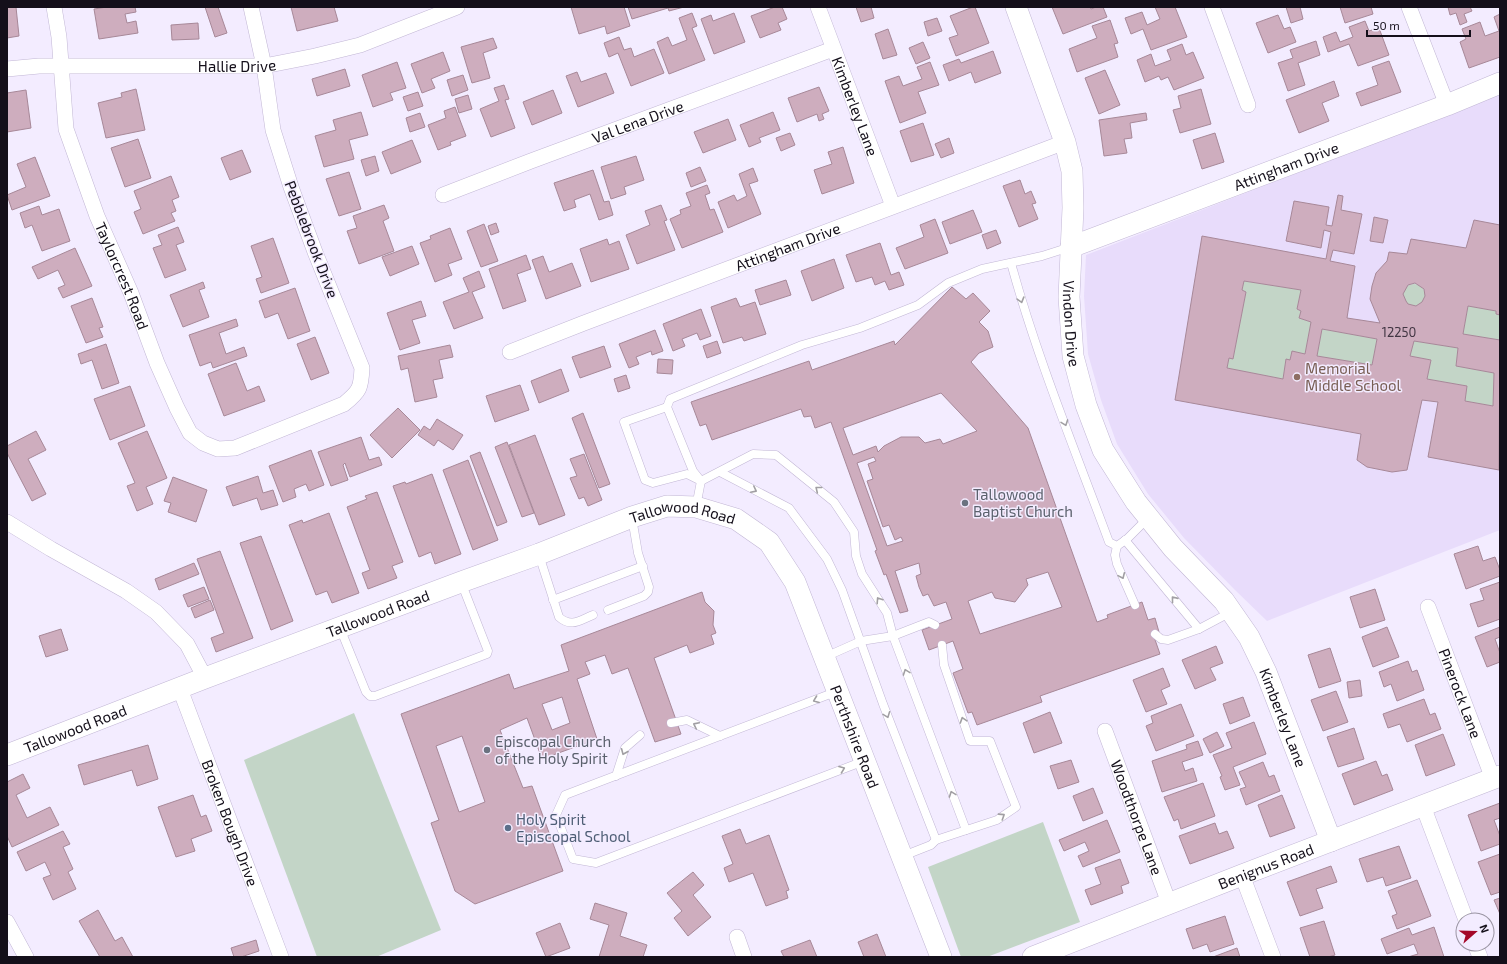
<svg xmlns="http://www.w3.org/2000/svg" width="1507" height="964" viewBox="0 0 1507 964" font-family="'Exo 2',sans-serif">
	<rect width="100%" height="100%" fill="#f3ecff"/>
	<path fill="#e8dcfb" d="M1500,94V530L1267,621L1235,590L1184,538L1148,494L1117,444L1101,400L1088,354L1084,296L1086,255Z"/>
	<g fill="#c3d5c7">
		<path d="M1244,281L1301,290L1297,309L1301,311L1299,318L1311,322L1305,354L1292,352L1290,360H1286L1283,379L1227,368L1229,358L1233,359L1246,292L1242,290Z"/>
		<circle cx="1414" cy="295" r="11"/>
		<path d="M1468,306L1496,311V314L1500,315V340L1463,334Z"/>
		<path d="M1322,329L1377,339L1372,365L1317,356Z"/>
		<path d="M1414,341L1458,348L1456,366L1494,373L1493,406L1465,401L1467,386L1427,379L1431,360L1410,356Z"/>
		<path d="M354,713L441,930L376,957H317L244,760Z"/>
		<path d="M1043,822L1080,922L987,957H961L928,867Z"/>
	</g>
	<g fill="#ceadbe" stroke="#a78898" fill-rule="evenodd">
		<path d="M7,7H16L19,36L7,38Z"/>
		<path d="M107,7H135L136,12L125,14L127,23L136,21L138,33L99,39L94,9Z"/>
		<path d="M205,7H218L227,33L215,37Z"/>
		<path d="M291,7H334L338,21L297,31Z"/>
		<path d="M571,7H624L630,26L607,34L605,26L579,34Z"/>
		<path d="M628,7H684L669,11L668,8L632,19Z"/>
		<path d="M775,7H782L787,19L778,23L781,30L760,38L751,16Z"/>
		<path d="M856,7H871L874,18L861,22Z"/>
		<path d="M973,7H975L989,43L956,56L949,38L958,35L950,16Z"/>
		<path d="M1052,7H1090L1091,9L1096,7H1103L1107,17L1063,34Z"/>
		<path d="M1155,7H1175L1187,37L1151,50L1143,29L1131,34L1125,18L1142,12L1147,25L1160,19Z"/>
		<path d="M1286,7H1300L1303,19L1291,23Z"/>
		<path d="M1340,7H1371L1373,14L1345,23Z"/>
		<path d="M1448,7H1470L1472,11L1464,14L1467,22L1460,25L1456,13L1450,15Z"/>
		<path d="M692,13L697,26L692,28L705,60L669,74L657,42L668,37L672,46L687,40L679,18Z"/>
		<path d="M734,13L745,42L714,54L701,19L711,15L713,21Z"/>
		<path d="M1500,14V57L1469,68L1460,42L1466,39L1462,29L1480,22L1485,36L1499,31L1494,17Z"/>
		<path d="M1278,15L1284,29L1290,27L1296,42L1268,53L1256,23Z"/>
		<path d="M937,18L942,31L928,36L924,22Z"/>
		<path d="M1110,20L1118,43L1114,44L1118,57L1077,72L1069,49L1097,38L1092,26Z"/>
		<path d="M1365,21L1369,31L1379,28L1389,55L1358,66L1349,44L1328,52L1323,37L1336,32L1340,42L1353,37L1349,27Z"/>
		<path d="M198,23L199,39L172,40L171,25Z"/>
		<path d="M888,29L897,55L883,59L875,34Z"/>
		<path d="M619,37L624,50L631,48L634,57L654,49L664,73L631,86L618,53L609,57L604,43Z"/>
		<path d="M493,38L497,48L483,53L490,78L472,83L461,47Z"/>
		<path d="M1316,41L1320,55L1298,63L1305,85L1288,91L1278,63L1293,58L1290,50Z"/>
		<path d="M923,42L930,58L916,64L909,48Z"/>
		<path d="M1182,44L1186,55L1193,52L1204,78L1174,90L1168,77L1161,80L1159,76L1145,82L1137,60L1151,54L1155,66L1171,60L1167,50Z"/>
		<path d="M993,51L1001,73L975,83L971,72L949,81L943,65L959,59L961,63Z"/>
		<path d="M443,52L450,71L431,79L435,88L422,93L411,64Z"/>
		<path d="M1389,61L1401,92L1361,106L1356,93L1378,85L1372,67Z"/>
		<path d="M397,62L406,88L390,93L393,100L373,107L362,75Z"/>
		<path d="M930,62L939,85L918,92L926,113L900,123L885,81L899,76L903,86L922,79L917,67Z"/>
		<path d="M345,69L350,86L317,96L312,79Z"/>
		<path d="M1105,70L1120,105L1099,114L1085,78Z"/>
		<path d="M577,72L581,82L606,73L614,93L578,107L566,76Z"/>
		<path d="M463,75L468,90L452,96L447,80Z"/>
		<path d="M1334,81L1339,96L1322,103L1329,121L1299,133L1286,100Z"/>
		<path d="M504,85L509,99L505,100L515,128L491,137L480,109L499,101L494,88Z"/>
		<path d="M819,87L829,111L822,114L824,119L819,121L817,114L797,122L788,98Z"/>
		<path d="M136,89L145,130L106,138L98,103L122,97L121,93Z"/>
		<path d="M1201,89L1211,124L1180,133L1173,110L1181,108L1178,96Z"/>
		<path d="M26,90L31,128L7,132V93Z"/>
		<path d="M553,90L562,113L532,125L523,102Z"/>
		<path d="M418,92L423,106L408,111L403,97Z"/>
		<path d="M468,95L472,109L459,113L455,99Z"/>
		<path d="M455,107L466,136L450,142L451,145L438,150L428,125L446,118L444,111Z"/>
		<path d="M361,112L368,135L349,140L354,159L324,167L315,136L336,130L333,120Z"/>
		<path d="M773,112L780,130L759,138L761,142L749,147L740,125Z"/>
		<path d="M420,113L425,127L410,132L406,118Z"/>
		<path d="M1146,113L1147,120L1130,123L1132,138L1124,139L1127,153L1104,156L1099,120Z"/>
		<path d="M728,119L736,140L703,153L694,132Z"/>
		<path d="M923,123L934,155L911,162L900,131Z"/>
		<path d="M790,133L795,145L781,151L776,138Z"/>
		<path d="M1215,133L1224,162L1202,169L1193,140Z"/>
		<path d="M949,138L954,153L941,158L935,144Z"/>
		<path d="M138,139L151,178L125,187L111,148Z"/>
		<path d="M412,140L421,162L391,174L382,152Z"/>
		<path d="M843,147L854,183L822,194L814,170L832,164L828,152Z"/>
		<path d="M242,150L251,172L230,180L221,158Z"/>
		<path d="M375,156L379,171L366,176L361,160Z"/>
		<path d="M636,156L644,180L624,187L626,194L611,199L601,167Z"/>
		<path d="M35,157L50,196L12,210L7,195L26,187L17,164Z"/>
		<path d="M700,167L706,181L691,187L686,173Z"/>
		<path d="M753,168L758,181L749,184L761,214L728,228L718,202L734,195L737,201L747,196L739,174Z"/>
		<path d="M593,170L604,202L609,201L613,215L599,220L590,194L574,200L576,207L564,211L554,183Z"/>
		<path d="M349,172L361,209L339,216L326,179Z"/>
		<path d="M171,176L179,197L172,200L176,211L171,213L175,221L143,234L134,212L141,209L134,191Z"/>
		<path d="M1020,180L1025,194L1031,191L1036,203L1032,204L1038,219L1019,227L1003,186Z"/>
		<path d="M707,185L710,193L705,195L710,210L714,209L723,232L682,248L670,219L681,214L680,210L691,206L686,193Z"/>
		<path d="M1338,195L1343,196L1341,210L1362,214L1354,254L1333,250L1330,261L1355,266L1347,318L1380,323L1370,299L1372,286L1376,273L1387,261L1389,252L1407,254L1411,239L1466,248L1474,220L1500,225V315L1496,314V311L1468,306L1463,334L1500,340L1499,470L1428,457L1438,402L1422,400L1407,470L1392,472L1367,467L1357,460L1361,434L1175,400L1202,236L1326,259L1331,232L1324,230L1321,248L1286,241L1294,201L1329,207L1326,225L1332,226ZM1244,281L1301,290L1297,309L1301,311L1299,318L1311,322L1305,354L1292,351L1290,360L1286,359L1283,379L1227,368L1229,358L1233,359L1246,292L1242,290ZM1415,283L1424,289L1425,296L1422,302L1416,306L1408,304L1406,301L1403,294L1408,285ZM1322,329L1377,339L1372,365L1317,356ZM1414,341L1458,348L1456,366L1494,373L1493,406L1465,401L1467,386L1427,379L1431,360L1410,356Z"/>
		<path d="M384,205L389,218L383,221L394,251L359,264L347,231L357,228L353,216Z"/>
		<path d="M661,205L667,220L664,221L675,250L637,264L626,235L650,225L645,211Z"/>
		<path d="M39,206L42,215L59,209L70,241L42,251L32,225L25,228L20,213Z"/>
		<path d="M973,210L982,232L950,244L942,222Z"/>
		<path d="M1374,217L1388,220L1383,243L1370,241Z"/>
		<path d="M935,219L948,253L905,269L896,248L924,237L920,225Z"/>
		<path d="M496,223L499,232L491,235L488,226Z"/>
		<path d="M484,224L498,261L481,267L467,231Z"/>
		<path d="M178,227L184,242L176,245L186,270L165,278L153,248L162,245L158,235Z"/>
		<path d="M450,228L462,259L448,264L452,275L435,282L420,243L431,239L430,236Z"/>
		<path d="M996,230L1001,243L987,249L982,235Z"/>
		<path d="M273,238L289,283L261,293L256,279L262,277L251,246Z"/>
		<path d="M607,239L609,245L619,241L629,269L591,282L580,249Z"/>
		<path d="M880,243L891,275L899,272L904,285L889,290L885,281L875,285L872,277L856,282L846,255Z"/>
		<path d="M412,246L419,264L390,276L382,257Z"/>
		<path d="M75,248L92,286L63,298L58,288L65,285L58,270L38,279L32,267Z"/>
		<path d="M526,255L531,269L517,274L526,301L503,309L489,269Z"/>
		<path d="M543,256L549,272L572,263L581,286L546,299L532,260Z"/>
		<path d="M834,259L844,288L812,301L801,271Z"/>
		<path d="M479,271L485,287L472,292L483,318L454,329L443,302L469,292L463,278Z"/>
		<path d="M786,280L791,295L760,305L755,290Z"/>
		<path d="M203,282L205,288L199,290L209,317L183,327L170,295Z"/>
		<path d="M952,287L966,299L973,293L990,311L979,322L988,331L993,347L979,353L971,362L1028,428L1097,622L1108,618L1107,615L1142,602L1148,620L1155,618L1159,632L1153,634L1160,654L1040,696L1042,702L977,725L972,712L968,713L953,673L963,669L953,641L929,650L922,630L952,619L946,602L934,606L928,594L923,596L919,587L916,576L921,574L919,563L895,571L908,611L900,613L886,574L884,575L875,551L877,550L831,422L815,428L811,416L804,417L801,409L712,440L706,424L700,426L691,402L809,361L812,370L894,341L895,345ZM941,393L977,431L943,444L940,439L925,443L919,437H901L884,446L878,452L876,446L853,455L843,428ZM874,457L876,461L868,464L873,479L867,481L883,527L889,525L895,540L901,537L903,541L887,546L857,463ZM1048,572L1062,607L980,634L968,601L992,592L995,598L1015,602L1028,585L1026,579Z"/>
		<path d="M295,288L310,331L288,339L278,313L265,318L259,301Z"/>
		<path d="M92,298L103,327L99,328L103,337L86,343L71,306Z"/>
		<path d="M736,298L740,307L755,302L766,334L744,341L742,337L723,343L711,307Z"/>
		<path d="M421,301L426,316L412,320L420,343L400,350L387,313Z"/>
		<path d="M701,309L711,336L700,340L697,333L682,339L685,346L673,351L663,324Z"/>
		<path d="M236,319L238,326L219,333L226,354L244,347L247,356L213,368L211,362L200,366L189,335Z"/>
		<path d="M655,330L663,351L652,355L651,351L636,357L639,364L629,368L619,344Z"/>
		<path d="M315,337L329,373L311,380L297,344Z"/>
		<path d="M717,341L721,353L707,358L703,346Z"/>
		<path d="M106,344L119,383L102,389L92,360L81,364L78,354Z"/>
		<path d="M450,345L453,357L439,360L443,378L433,380L437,397L415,402L408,368L401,370L398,356Z"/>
		<path d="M604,346L611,367L580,378L572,357Z"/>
		<path d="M658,359L673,360L672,374L657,373Z"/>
		<path d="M236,363L247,391L259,386L265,401L224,416L208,374Z"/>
		<path d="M561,369L569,391L539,403L531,381Z"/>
		<path d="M626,375L630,388L618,392L614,379Z"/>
		<path d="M520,385L529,410L495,422L486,396Z"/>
		<path d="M130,386L145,426L110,440L94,399Z"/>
		<path d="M398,408L420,430L392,458L370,435Z"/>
		<path d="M583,413L610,484L599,488L572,418Z"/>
		<path d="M437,419L463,435L453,450L438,440L434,446L418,435L424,426L430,430Z"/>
		<path d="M36,431L46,450L28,459L46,494L32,501L7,453V446Z"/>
		<path d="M147,431L167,478L146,487L153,504L137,511L127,486L135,483L118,443Z"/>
		<path d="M535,435L565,515L539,525L509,445Z"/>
		<path d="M361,437L369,460L379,457L382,465L350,477L345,463L343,465L348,480L331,486L318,452Z"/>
		<path d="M507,442L534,513L522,517L495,447Z"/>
		<path d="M311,450L324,485L309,491L306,484L294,489L296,497L283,502L269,466Z"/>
		<path d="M480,452L507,522L497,526L470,456Z"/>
		<path d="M584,454L602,500L588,506L584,497L579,499L570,478L577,476L570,459Z"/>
		<path d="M468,460L498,540L473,550L443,470Z"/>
		<path d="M432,474L461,554L435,564L431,552L419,557L393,486L405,482L406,484Z"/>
		<path d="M258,476L263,493L273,490L278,505L261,510L257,498L233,506L226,487Z"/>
		<path d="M173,477L207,490L196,522L168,512L171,503L164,501Z"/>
		<path d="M377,492L403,562L392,566L397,578L368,589L362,573L370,570L347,507L367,499L365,496Z"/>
		<path d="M329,513L359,593L332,603L327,591L316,595L289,525L302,520L303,523Z"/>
		<path d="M261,536L293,621L271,630L240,543Z"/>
		<path d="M1478,546L1483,561L1495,557L1500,570V576L1466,589L1454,554Z"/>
		<path d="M220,551L253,638L216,652L211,638L224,633L197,559Z"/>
		<path d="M194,563L199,574L159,590L155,579Z"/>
		<path d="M1500,582V619L1478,627L1470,604L1484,600L1480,589Z"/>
		<path d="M204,587L209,599L188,607L183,595Z"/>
		<path d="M1375,589L1385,620L1360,628L1350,597Z"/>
		<path d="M702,592L705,602L714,611L713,625L716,633L711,635L714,644L690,653L687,645L654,658L681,734L655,742L628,668L612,674L605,655L585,662L590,674L577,679L597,739L542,759L527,718L500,730L523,788L532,786L563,871L475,904L455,891L431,823L439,820L401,714L509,674L514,689L569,671L561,645ZM562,697L570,723L552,730L542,704ZM462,736L485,802L459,812L436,746Z"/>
		<path d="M210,600L214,610L195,618L191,608Z"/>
		<path d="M1387,627L1399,657L1373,667L1362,637Z"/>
		<path d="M1500,627V637L1495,639L1500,653V662L1487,667L1475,637Z"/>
		<path d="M61,629L68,650L46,657L39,636Z"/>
		<path d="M1216,646L1223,663L1210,668L1216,680L1195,689L1182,660Z"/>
		<path d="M1330,648L1341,681L1319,688L1308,655Z"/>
		<path d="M1408,661L1412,672L1417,670L1424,690L1397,701L1391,684L1384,687L1379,672Z"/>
		<path d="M1163,668L1170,686L1161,690L1167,704L1146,712L1133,680Z"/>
		<path d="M1360,680L1362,696L1349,698L1347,682Z"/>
		<path d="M1336,691L1348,722L1323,731L1311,700Z"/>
		<path d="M1243,697L1250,716L1230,724L1223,704Z"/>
		<path d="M1424,699L1430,715L1435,713L1441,729L1407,742L1400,724L1388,728L1383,714Z"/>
		<path d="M1181,704L1194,736L1156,751L1146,726L1153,723L1151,716Z"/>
		<path d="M1050,712L1062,743L1034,753L1023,723Z"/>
		<path d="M1254,722L1266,754L1233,767L1240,785L1225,790L1220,777L1222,776L1213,755L1232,748L1226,733Z"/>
		<path d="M1354,728L1364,759L1338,767L1327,737Z"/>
		<path d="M1217,732L1224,746L1210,753L1203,739Z"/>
		<path d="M1443,734L1455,765L1426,776L1415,745Z"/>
		<path d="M1198,741L1203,755L1182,762L1185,771L1193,768L1197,781L1162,792L1152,761L1187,749L1186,745Z"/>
		<path d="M148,745L158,779L137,786L132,770L84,785L78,765Z"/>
		<path d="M1071,760L1079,782L1058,789L1050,766Z"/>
		<path d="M1376,761L1382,776L1387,774L1393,790L1354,805L1342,774Z"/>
		<path d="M1263,762L1269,777L1274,775L1280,791L1246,805L1240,789L1246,787L1239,772Z"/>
		<path d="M23,774L30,788L16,795L27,818L50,807L59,825L12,847L7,836V782Z"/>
		<path d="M1203,783L1215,816L1181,829L1178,819L1174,821L1164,797Z"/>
		<path d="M1093,788L1103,813L1083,821L1073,796Z"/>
		<path d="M193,795L201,817L206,815L212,831L191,839L195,851L176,857L158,807Z"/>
		<path d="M1282,795L1295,828L1270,837L1258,805Z"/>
		<path d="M1500,803V818L1494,820L1500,836V844L1481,851L1468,815Z"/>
		<path d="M1107,820L1120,852L1083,867L1078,856L1089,851L1085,842L1064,851L1059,840Z"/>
		<path d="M1215,823L1219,834L1227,831L1234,848L1190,864L1179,836Z"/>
		<path d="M740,829L746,844L769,835L789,890L786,891L788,898L766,906L753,873L729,882L724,868L733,864L722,836Z"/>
		<path d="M63,831L70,844L63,847L73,869L68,872L76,889L53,900L43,878L51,875L45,862L26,871L17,852Z"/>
		<path d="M1399,846L1411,878L1386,886L1383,877L1367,882L1359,859Z"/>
		<path d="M1500,854V892L1491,895L1478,862Z"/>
		<path d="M1120,859L1129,883L1121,886L1123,893L1091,905L1085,890L1101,884L1095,868Z"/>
		<path d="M1331,866L1337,882L1316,889L1323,908L1300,916L1287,882Z"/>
		<path d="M693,872L704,885L693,895L711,917L688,936L674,918L682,911L667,893Z"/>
		<path d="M1417,880L1431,916L1397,929L1392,916L1397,914L1388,891Z"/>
		<path d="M1500,898V914L1494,900Z"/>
		<path d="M595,903L627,913L620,936L647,945L643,957H599L609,925L590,919Z"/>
		<path d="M98,910L115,941L122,937L133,957H100L79,921Z"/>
		<path d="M1225,916L1234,944L1210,952L1207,944L1193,949L1186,929Z"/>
		<path d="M1324,921L1335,955L1328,957H1310L1300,928Z"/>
		<path d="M560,923L570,948L546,957L536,933Z"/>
		<path d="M1434,927L1444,957H1408L1418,954L1414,944L1387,954L1381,939L1409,928L1412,935Z"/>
		<path d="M877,934L886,957H864L858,942Z"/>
		<path d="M256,940L259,951L241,957H234L231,948Z"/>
		<path d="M810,940L817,957H784L781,951Z"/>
		<path d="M1237,948L1240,957H1213Z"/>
	</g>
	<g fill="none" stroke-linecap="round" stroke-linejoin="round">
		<g stroke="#c2b7d5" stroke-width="9">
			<g id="lane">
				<path d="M1011,263C1037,358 1075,450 1109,542L1117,546L1127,539L1148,518"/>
				<path d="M667,407L624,422L645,480L653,483L687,474L701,481L753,454L776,455L834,502L854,532L856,556L862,574L887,613L893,636L966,830"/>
				<path d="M720,472L789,508L827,559L842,590L883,704L936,840"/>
				<path d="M696,507L701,481L693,471L667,407L670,399L802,345L860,328L918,305L948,283L982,269L1042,256L1070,247"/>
				<path d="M1125,540L1199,629"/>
				<path d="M1117,546L1115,555L1117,564L1135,605"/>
				<path d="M539,555L559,617C571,628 580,620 593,615"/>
				<path d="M553,600L643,566"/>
				<path d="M608,610L644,596L648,592L649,587L638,553L632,518"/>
				<path d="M340,628L366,692L370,696H375L487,654L488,651L461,582"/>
				<path d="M1155,634L1161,639L1168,640L1199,629L1231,612"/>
				<path d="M825,657L861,641L893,636L929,622L935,625"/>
				<path d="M838,691L565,795L556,815L573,859L596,863L864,761"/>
				<path d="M671,723L687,720L720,736"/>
				<path d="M616,776L625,748L640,735"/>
				<path d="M903,856L931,845L936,840L997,820L1016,807L990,741H970L944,665L942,645"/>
			</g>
		</g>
		<g stroke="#c2b7d5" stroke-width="16">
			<g id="street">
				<path id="s1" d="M54,7L59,37L66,129L97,216L131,293L157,363L177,408L190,433L203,443L218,449L235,448L344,404C360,391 361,388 362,368L315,252L291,187L273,130L264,66L251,7"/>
				<path id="s2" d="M818,7L893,206"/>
				<path d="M1212,7L1248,105"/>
				<path d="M1409,7L1447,105"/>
				<path id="s3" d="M7,69L39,66H264L315,56L360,45L457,7"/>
				<path id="s4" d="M443,195L531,161L833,49"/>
				<path id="s5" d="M510,352L584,323L1065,142"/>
				<path d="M7,522L51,549L126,591L156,612L187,644L205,678"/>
				<path id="s6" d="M1428,607L1493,779"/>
				<path id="s7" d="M180,689L281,957"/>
				<path id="s8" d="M1105,731L1169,903"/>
				<path d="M1423,806L1466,920"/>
				<path d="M1242,875L1273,957"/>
				<path d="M7,922L26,957"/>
				<path d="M737,937L744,957"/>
				<path d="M1475,944L1480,957"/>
			</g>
		</g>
		<g stroke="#c2b7d5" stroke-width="22">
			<g id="secondary">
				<path id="s9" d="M1016,7L1065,142L1072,171L1073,208L1069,297L1073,356L1086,405L1103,450L1136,502L1173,548L1224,601L1249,637L1266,672L1331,841"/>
				<path id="s10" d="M1071,247L1447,105L1500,83"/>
				<path id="s11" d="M7,755L205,678L461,582L539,554L632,517L667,506L696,507L736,519L769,542L795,582L941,957"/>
				<path id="s12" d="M1033,957L1242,875L1500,776"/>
			</g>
		</g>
		<use href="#lane" stroke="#fff" stroke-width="8"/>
		<use href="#street" stroke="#fff" stroke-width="15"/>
		<use href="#secondary" stroke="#fff" stroke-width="21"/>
	</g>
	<defs><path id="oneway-chevron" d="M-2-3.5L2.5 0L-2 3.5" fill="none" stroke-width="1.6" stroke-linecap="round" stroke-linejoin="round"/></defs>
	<g stroke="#a19fa3">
		<use href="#oneway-chevron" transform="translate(1021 300) rotate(74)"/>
		<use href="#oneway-chevron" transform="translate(1065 423) rotate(70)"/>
		<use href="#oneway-chevron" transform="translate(818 489) rotate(-141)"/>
		<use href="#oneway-chevron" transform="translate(754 490) rotate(27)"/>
		<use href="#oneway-chevron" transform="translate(1122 576) rotate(66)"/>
		<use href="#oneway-chevron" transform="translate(1174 599) rotate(-129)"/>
		<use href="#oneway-chevron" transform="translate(879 600) rotate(-123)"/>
		<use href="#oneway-chevron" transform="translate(906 672) rotate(-110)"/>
		<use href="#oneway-chevron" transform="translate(816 700) rotate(159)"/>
		<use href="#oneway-chevron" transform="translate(887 715) rotate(69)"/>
		<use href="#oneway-chevron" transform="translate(963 720) rotate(-108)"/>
		<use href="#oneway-chevron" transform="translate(696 725) rotate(-154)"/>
		<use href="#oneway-chevron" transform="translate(624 752) rotate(113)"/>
		<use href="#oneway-chevron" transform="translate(842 769) rotate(-21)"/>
		<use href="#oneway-chevron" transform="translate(952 794) rotate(-110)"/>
		<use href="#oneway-chevron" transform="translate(1002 816) rotate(-33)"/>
	</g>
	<circle fill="#8d6e63" stroke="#f3ecff" stroke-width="1.5" cx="1297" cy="377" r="4"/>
	<g fill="#6b7280" stroke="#f3ecff" stroke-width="1.5">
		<circle cx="965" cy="503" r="4"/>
		<circle cx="487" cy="750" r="4"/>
	</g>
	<circle fill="#5c6f8a" stroke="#f3ecff" stroke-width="1.5" cx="508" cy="828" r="4"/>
	<g text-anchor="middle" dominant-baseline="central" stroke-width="3" stroke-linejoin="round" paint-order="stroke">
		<g font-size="13" fill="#423643">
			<text x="1399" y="332">12250</text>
		</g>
		<g font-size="15" fill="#140f1a" stroke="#f3ecff">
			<text stroke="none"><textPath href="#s3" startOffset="230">Hallie Drive</textPath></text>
			<text stroke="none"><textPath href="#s2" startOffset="106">Kimberley Lane</textPath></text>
			<text stroke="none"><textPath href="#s4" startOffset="208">Val Lena Drive</textPath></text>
			<text stroke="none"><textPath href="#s10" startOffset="230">Attingham Drive</textPath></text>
			<text transform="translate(312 239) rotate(69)">Pebblebrook Drive</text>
			<text stroke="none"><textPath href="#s5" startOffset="297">Attingham Drive</textPath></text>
			<text stroke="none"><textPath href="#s1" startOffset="280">Taylorcrest Road</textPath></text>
			<text stroke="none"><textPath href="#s9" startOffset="326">Vindon Drive</textPath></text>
			<text stroke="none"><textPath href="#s11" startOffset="721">Tallowood Road</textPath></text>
			<text stroke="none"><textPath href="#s11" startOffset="397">Tallowood Road</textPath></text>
			<text stroke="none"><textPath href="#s6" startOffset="92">Pinerock Lane</textPath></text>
			<text stroke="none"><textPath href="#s9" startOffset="783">Kimberley Lane</textPath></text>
			<text stroke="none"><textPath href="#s11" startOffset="73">Tallowood Road</textPath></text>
			<text stroke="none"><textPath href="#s11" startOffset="1030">Perthshire Road</textPath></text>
			<text stroke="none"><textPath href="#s8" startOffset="92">Woodthorpe Lane</textPath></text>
			<text stroke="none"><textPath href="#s7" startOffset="143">Broken Bough Drive</textPath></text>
			<text stroke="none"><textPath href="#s12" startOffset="250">Benignus Road</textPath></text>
		</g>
		<g font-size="15" fill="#785e54" stroke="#f3ecff" text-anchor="start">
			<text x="1305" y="368">Memorial<tspan x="1305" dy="17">Middle School</tspan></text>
		</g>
		<g font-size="15" fill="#5b616d" stroke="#f3ecff" text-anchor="start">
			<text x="973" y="494">Tallowood<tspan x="973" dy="17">Baptist Church</tspan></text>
			<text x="495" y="741">Episcopal Church<tspan x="495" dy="17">of the Holy Spirit</tspan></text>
		</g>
		<g font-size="15" fill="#4e5e75" stroke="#f3ecff" text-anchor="start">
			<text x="516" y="819">Holy Spirit<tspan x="516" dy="17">Episcopal School</tspan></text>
		</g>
	</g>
	<rect width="1507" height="964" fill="none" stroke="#140f1a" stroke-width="16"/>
	<g transform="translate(1475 932) rotate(70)"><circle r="19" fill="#f3ecff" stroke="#9a94a3"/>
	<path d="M0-3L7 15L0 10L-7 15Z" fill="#a40729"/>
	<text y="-6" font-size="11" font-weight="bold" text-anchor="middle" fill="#140f1a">N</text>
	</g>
	<path d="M1367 30v6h103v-6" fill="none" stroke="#140f1a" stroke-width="2"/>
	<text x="1373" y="30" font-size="12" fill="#140f1a" stroke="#f3ecff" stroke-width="3" paint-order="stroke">50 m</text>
</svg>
